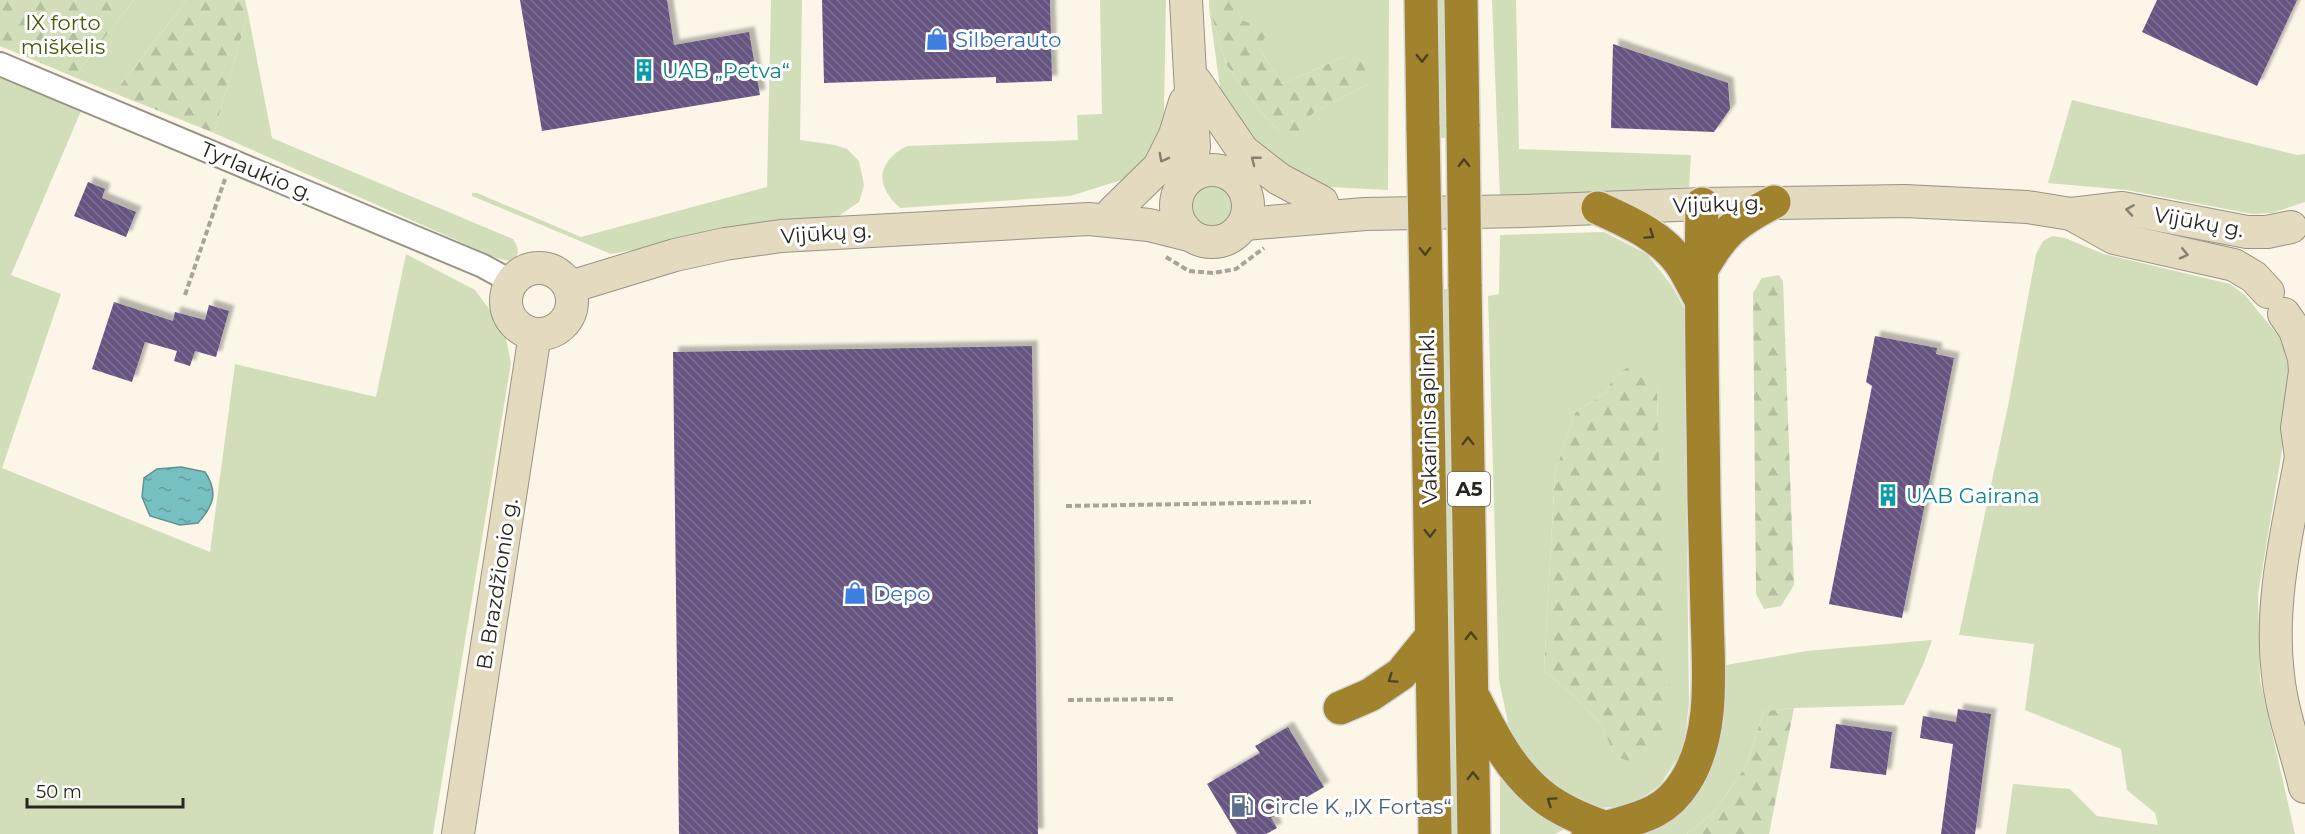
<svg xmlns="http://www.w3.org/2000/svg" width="2305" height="834" viewBox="0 0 2305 834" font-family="Montserrat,sans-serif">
	<defs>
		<pattern id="forest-firs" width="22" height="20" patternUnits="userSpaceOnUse" patternTransform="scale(1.5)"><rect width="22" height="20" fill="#d2deba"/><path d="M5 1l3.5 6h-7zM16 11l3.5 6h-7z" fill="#b4bea0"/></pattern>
		<pattern id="water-ripples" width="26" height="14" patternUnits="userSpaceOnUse" patternTransform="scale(1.5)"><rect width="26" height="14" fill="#77c0c1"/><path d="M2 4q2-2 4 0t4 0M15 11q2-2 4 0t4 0" fill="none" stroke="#629c9c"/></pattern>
		<pattern id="building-back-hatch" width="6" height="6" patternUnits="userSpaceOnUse" patternTransform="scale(1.5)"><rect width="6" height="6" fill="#665582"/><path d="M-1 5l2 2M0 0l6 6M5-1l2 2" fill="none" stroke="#7c6f90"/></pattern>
		<filter id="shadow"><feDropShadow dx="5.5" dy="-5.5" stdDeviation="1.5" flood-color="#0004"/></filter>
	</defs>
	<rect width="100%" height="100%" fill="#fbf6e8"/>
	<g fill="#d2deba" fill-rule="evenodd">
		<path d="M134,0H187L114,93L74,77Z"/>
		<path d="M771,0H802L800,140L835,145L847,149L859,161L864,185L859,202L837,217L772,224L611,254L472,196V193H477L581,237L767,187Z"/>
		<path d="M1100,0H1166L1164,110L1161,140L1149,163L1125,179L1070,196L900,208C875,186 876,162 907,146L1078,140L1077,115L1102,114Z"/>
		<path d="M1233,0H1389L1388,190L1330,187L1294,176L1236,125L1220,88L1209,7L1226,64L1259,110L1281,133H1302L1313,113L1370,83L1346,56L1282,84L1259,48L1233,17Z"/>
		<path d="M1435,0H1446L1449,138H1438Z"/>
		<path d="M1492,0H1516L1519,149L1691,155L1689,187L1500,198Z"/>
		<path d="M248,13L272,138L513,239C519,248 520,253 513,262L497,258L214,133Z"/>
		<path d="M0,78L81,111L11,275L61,294L2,468L210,552L235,364L376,397L406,254L475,290L504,329L511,363L433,834H0Z"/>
		<path d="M2072,100L2297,155L2305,154V202L2272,213L2252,214L2127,190L2048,183Z"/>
		<circle cx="1212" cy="206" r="21"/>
		<path d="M1604,232L1647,254L1672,286L1684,308L1689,703L1685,738L1679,756L1660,785L1642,798L1623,806L1601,808L1571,805L1534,775L1512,742L1499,680L1488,296L1499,294L1500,235ZM1616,374L1657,380L1658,436L1614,755L1602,725L1574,696L1544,670L1555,473L1575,413L1605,393Z"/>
		<path d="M2052,236L2065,238L2104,254L2230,284L2245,295L2280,338L2291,358L2290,402L2258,595L2260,680L2295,834H2006L2013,784L2070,789L2097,816L2158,825L2155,813L2127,790L2121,749L2025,710L2034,644L1959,635L2008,406L2036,254L2043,241Z"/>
		<path d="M1441,289H1453L1461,834H1449Z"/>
		<path d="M1932,640L1923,665L1904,705L1794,708L1764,711L1746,766L1714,812L1687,834H1645C1657,827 1674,820 1684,810C1720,774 1719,712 1726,665L1807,651Z"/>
		<path d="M1500,770L1565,821L1563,830L1555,834H1500Z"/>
	</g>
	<g fill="url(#forest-firs)">
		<path d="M0,0H134L74,77L0,46Z"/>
		<path d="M187,0H245L248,13L214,133L114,93Z"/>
		<path d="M1209,0H1233V17L1269,30L1259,48L1282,84L1346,56L1366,62L1370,83L1313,113L1303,133H1281L1259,110L1226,64L1209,7Z"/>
		<path d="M1779,275L1783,281L1794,585L1781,606L1764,609L1756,594L1753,293L1762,278Z"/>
		<path d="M1634,364L1657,380L1658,436L1671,711C1660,735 1653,750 1628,761L1614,755L1602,725L1574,696L1544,670L1555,473L1575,413L1605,393L1616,374Z"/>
		<path d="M1794,708L1769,834H1687L1714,812L1746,766L1764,711Z"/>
	</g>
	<path fill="url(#water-ripples)" stroke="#5f9291" stroke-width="1.5" d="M181,467L205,472C219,493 213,506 198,523L180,525L150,516L142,497L144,478L157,469Z"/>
	<g fill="url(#building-back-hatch)" filter="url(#shadow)">
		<path d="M520,0H667L674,45L749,32L760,95L542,131Z"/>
		<path d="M822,0H1050L1052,81L996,83V77L824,83Z"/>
		<path d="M2157,0H2297L2257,86L2142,32Z"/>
		<path d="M1613,44L1728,83L1730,109L1714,132L1611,128Z"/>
		<path d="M88,182L105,189L102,198L136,212L126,237L74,216Z"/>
		<path d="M114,302L173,321L175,312L205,320L209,305L229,311L216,357L195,351L190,366L174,361L177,351L145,342L132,382L92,369Z"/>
		<path d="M1875,336L1937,348L1936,354L1954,358L1902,618L1829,604L1872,386L1866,382Z"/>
		<path d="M1032,346L1038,834H679L673,352Z"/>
		<path d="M1958,709L1991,714L1975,834H1941L1953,744L1920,738L1923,716L1956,722Z"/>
		<path d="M1836,724L1892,732L1886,775L1830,768Z"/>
		<path d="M1288,727L1324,787L1271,818L1277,828L1266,834H1237L1207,784L1260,753L1255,746Z"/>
	</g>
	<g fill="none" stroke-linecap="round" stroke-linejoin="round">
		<g stroke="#979385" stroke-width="26">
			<path id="street" d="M0,64L483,266L512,282"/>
		</g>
		<g stroke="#979385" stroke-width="34">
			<g id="secondary">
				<path d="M1186,0L1194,147L1188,179"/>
				<path d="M1196,82L1243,151L1279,179L1322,202"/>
				<circle cx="1212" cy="206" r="36"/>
				<path d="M1113,212L1159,167L1175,135L1185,102"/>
				<path d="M2071,214L2114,238L2234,265L2254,277L2268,292"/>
				<path d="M1245,224L1365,214L1524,211L1702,204L1905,201L2027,207L2071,214L2122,208L2247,232H2267L2291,227"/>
				<circle cx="539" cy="301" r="33"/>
				<path d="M570,287L675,255L725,244L781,236L1089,219L1149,225L1189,235"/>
				<path d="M2284,314L2295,330L2304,358L2305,371L2297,428L2301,457"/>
				<path d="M2305,446L2301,457C2288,528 2269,602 2278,675C2282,713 2296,749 2305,787"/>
				<path d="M458,834L535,334"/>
			</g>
		</g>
		<g stroke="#d8d8d7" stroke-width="36">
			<g id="highway">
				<path d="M1421,0L1423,129"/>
				<path d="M1461,0L1463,127"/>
				<path d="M1598,208C1629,222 1664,237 1683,267C1689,277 1695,289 1701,300"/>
				<path d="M1701,271C1722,233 1735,222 1774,202"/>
				<path d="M1465,284L1474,834"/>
				<path d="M1426,286L1435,834"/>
				<path d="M1475,700C1493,736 1512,773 1545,798C1562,811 1583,819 1603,827"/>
				<path d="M1340,708L1370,695L1401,674L1431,637"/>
				<path d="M1588,834C1626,818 1660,822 1685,782C1716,734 1708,667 1707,613C1706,575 1705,537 1704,499C1703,401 1700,302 1702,204"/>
			</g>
		</g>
		<g stroke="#a8a49a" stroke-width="4" stroke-dasharray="6 3" stroke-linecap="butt">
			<path d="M1166,257L1189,271L1213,273L1236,269L1264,248"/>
			<path d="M185,295L225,179"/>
			<path d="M1066,506L1311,502"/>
			<path d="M1068,700L1175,699"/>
		</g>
		<use href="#street" stroke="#fff" stroke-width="22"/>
		<use href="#secondary" stroke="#e3dac0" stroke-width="32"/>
		<use href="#highway" stroke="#a1822d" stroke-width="33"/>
		<g stroke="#d8d8d7" stroke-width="36" stroke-linecap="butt">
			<g id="highway-bridge">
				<path d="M1463,127L1465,284"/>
				<path d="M1423,129L1426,286"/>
			</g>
		</g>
		<use href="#highway-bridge" stroke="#a1822d" stroke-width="33"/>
	</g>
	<defs><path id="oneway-chevron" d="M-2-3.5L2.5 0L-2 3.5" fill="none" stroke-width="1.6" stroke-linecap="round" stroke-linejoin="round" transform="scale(1.5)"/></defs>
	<g stroke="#4c4124">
		<use href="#oneway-chevron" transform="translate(1422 58) rotate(89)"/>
		<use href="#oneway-chevron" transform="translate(1464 163) rotate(-91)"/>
		<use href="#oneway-chevron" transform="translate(1650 235) rotate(34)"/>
		<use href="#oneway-chevron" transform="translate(1425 251) rotate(89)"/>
		<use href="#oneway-chevron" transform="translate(1468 441) rotate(-91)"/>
		<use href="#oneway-chevron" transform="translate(1430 533) rotate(89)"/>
		<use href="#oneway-chevron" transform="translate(1471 636) rotate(-91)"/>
		<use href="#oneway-chevron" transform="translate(1392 679) rotate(145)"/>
		<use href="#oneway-chevron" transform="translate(1473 776) rotate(-91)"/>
		<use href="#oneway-chevron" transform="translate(1551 801) rotate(-146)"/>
	</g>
	<g stroke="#858070">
		<use href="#oneway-chevron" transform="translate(1163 158) rotate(118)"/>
		<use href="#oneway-chevron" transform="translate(1255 160) rotate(-142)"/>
		<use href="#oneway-chevron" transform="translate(2130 210) rotate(-171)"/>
		<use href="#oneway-chevron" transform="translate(2184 254) rotate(13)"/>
	</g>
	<defs>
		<g id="shop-bare" transform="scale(1.8)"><path d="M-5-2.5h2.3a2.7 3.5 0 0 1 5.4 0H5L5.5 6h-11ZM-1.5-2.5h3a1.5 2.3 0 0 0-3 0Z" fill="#3f7fe0" stroke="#fff" stroke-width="2.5" paint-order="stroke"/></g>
		<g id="building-bare" transform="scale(1.8)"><path d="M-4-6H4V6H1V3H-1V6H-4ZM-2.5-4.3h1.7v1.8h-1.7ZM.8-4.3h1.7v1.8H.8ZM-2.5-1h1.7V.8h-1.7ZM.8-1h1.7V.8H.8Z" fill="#0f9aa8" stroke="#fff" stroke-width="2.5" paint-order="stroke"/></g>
		<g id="fuel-bare" transform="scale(1.8)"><path d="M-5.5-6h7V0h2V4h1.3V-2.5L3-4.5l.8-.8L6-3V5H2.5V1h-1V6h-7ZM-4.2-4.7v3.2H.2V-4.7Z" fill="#5c6f8a" stroke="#fff" stroke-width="2.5" paint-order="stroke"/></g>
	</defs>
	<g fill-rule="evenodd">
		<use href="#shop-bare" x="937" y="39"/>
		<use href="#building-bare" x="644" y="70"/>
		<use href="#building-bare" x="1888" y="495"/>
		<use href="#shop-bare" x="855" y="593"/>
		<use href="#fuel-bare" x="1242" y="806"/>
	</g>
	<g text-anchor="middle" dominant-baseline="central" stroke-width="6" stroke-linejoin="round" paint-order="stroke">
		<rect fill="#fff" stroke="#686663" stroke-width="1.5" x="1448" y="472" width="42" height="34" rx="4.5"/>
		<g font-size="20" font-weight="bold" fill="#272520">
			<text x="1469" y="489">A5</text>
		</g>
		<g font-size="21" fill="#455805" stroke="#fff">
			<text x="63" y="22">IX forto<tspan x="63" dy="24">miškelis</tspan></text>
		</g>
		<g font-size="21" fill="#366cbe" stroke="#fff" text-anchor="start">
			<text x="955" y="39">Silberauto</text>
			<text x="873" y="593">Depo</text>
		</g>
		<g font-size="21" fill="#0d838f" stroke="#fff" text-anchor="start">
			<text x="662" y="70">UAB „Petva“</text>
			<text x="1906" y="495">UAB Gairana</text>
		</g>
		<g font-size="21" fill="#272520" stroke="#fff">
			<text transform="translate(257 171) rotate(23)">Tyrlaukio g.</text>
			<text transform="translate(1718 204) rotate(-2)">Vijūkų g.</text>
			<text transform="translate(2199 222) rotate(10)">Vijūkų g.</text>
			<text transform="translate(826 233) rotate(-4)">Vijūkų g.</text>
			<text transform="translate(1428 417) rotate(-91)">Vakarinis aplinkl.</text>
			<text transform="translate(497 584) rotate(-81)">B. Brazdžionio g.</text>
		</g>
		<g font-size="21" fill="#4e5e75" stroke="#fff" text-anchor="start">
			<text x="1260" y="806">Circle K „IX Fortas“</text>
		</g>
	</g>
	<path d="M27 798v9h156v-9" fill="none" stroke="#272520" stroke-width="3"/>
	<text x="36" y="798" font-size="18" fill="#272520" stroke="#ffffff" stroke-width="4.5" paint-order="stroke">50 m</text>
</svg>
